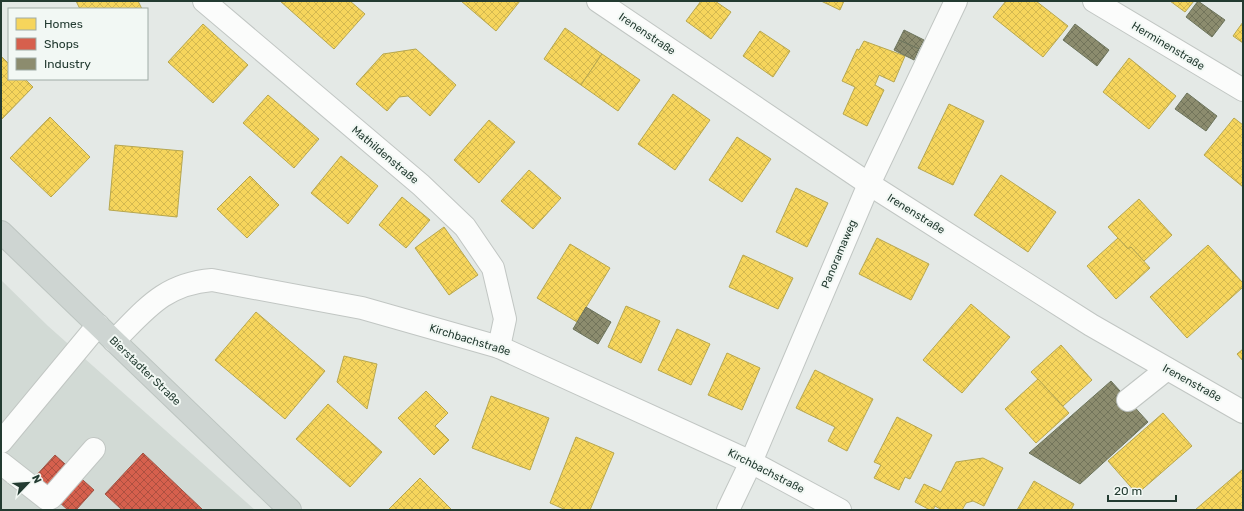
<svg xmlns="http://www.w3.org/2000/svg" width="1244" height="511" viewBox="0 0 1244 511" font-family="Rubik,sans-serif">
	<defs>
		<pattern id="homes-cross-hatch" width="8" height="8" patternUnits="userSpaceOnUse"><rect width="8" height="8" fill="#f6d55c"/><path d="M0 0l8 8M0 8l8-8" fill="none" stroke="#d3b850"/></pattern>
		<pattern id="shops-cross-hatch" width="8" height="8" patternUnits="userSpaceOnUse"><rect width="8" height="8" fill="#d6604d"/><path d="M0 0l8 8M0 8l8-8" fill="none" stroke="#ad5041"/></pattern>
		<pattern id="industry-cross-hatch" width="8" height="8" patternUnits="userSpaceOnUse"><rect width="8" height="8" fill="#8c8c6e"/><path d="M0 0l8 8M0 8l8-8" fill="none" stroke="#72745b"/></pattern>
	</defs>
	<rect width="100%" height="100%" fill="#e4e9e6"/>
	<path fill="#d2dad5" d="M1,280L48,326L255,510H1Z"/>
	<g fill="url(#homes-cross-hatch)" stroke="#b7a74f">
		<path d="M76,1H138L142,9H80Z"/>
		<path d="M280,1H350L365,14L334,49Z"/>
		<path d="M461,1H520L496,31Z"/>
		<path d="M701,1H715L731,12L711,39L686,21Z"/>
		<path d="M821,1H844L840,10Z"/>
		<path d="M1006,1H1036L1068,26L1043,57L993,17Z"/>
		<path d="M1170,1H1194L1185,12Z"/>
		<path d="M1243,22V43L1233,36Z"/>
		<path d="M203,24L248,65L213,103L168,62Z"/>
		<path d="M565,28L602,54L581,85L544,59Z"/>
		<path d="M760,31L790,51L773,77L743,56Z"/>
		<path d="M864,41L905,56L894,82L879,75L875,85L884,90L867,126L843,114L855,87L842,81L857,49L859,50Z"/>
		<path d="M416,49L456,85L430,116L408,96L399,97L387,111L356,84L383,54Z"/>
		<path d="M602,54L640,80L618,111L581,85Z"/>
		<path d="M1,56L9,64V79H25L33,87L1,120Z"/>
		<path d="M1129,58L1176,96L1149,129L1103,92Z"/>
		<path d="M673,94L710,120L675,170L638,144Z"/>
		<path d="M268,95L319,139L294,168L243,123Z"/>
		<path d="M949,104L984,121L953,185L918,168Z"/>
		<path d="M50,117L90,157L51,197L10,158Z"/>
		<path d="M1234,118L1243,125V187L1204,155Z"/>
		<path d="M489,120L515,142L479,183L454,160Z"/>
		<path d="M737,137L771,159L742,202L709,180Z"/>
		<path d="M115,145L183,151L177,217L109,210Z"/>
		<path d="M341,156L378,186L348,224L311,193Z"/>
		<path d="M529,170L561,198L533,229L501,201Z"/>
		<path d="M1001,175L1056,212L1028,252L974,215Z"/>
		<path d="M250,176L279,205L247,238L217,209Z"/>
		<path d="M796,188L828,203L807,247L776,232Z"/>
		<path d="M402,197L430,220L406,248L379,225Z"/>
		<path d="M1139,199L1172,235L1144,261L1131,247L1128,249L1108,227Z"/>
		<path d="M444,227L478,275L449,295L415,248Z"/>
		<path d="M877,238L929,264L911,300L859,274Z"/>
		<path d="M1118,238L1128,249L1131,247L1150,268L1116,299L1087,266Z"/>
		<path d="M570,244L610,268L577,322L537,298Z"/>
		<path d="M1208,245L1243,283V287L1187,338L1150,297Z"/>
		<path d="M743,255L793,278L778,309L729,287Z"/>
		<path d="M971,304L1010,337L962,393L923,360Z"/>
		<path d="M626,306L660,321L641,363L608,347Z"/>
		<path d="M256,312L325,371L285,419L215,360Z"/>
		<path d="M677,329L710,344L691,385L658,370Z"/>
		<path d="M1061,345L1092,380L1063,406L1031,372Z"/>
		<path d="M1243,349V361L1237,354Z"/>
		<path d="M727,353L760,368L742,410L708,395Z"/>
		<path d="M344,356L377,364L367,409L337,382Z"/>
		<path d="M815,370L873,399L847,451L828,441L835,427L796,408Z"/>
		<path d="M1038,379L1069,413L1036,443L1005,409Z"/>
		<path d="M426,391L448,413L435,426L449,440L434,455L398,418Z"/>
		<path d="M491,396L549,418L530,470L472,448Z"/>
		<path d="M328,404L382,452L350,487L296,439Z"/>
		<path d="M1163,413L1192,446L1137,494L1108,461Z"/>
		<path d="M897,417L932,435L910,479L905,477L899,490L874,478L881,465L874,462Z"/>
		<path d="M576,437L614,453L590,510H566L550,503Z"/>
		<path d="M983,458L1003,468L984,506L973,501L966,503L962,510H942L935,506L933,510H930L915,502L924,484L941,492L956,462Z"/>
		<path d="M1243,469V510H1195Z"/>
		<path d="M420,478L452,510H388Z"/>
		<path d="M1034,481L1074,504L1071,510H1017Z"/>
	</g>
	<g fill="url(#shops-cross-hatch)" stroke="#a05545">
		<path d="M143,453L203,510H122L105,494Z"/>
		<path d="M55,455L94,490L76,510H68L33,479Z"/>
	</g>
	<g fill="url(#industry-cross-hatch)" stroke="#6c745c">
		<path d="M1198,1L1225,20L1212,37L1186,17Z"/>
		<path d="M1075,24L1109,50L1097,66L1063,40Z"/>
		<path d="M904,30L924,40L919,49L899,40Z"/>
		<path d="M899,40L919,49L914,60L894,50Z"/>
		<path d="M1187,93L1217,116L1206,131L1175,109Z"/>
		<path d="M586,307L611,322L598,344L573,329Z"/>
		<path d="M1111,381L1148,422L1080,484L1029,453Z"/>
	</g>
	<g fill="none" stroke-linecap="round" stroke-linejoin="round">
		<g stroke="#c1c6c3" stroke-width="24">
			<g id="minor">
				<path d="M204,1L421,185L465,227L493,268L505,319L499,347"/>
				<path d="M598,1L869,184L1091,325L1243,412"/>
				<path d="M1094,1L1243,90"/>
				<path d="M114,341C146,309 164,284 212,280L362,308L499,347L751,462L840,510"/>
				<path d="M1128,400L1167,369"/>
				<path d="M1,442L98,325"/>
				<path d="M1,463L47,499L51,498L94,449"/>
				<path d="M728,510L751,462L869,184L956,1"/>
			</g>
		</g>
		<g stroke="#bdc5c1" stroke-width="24">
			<path id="major" d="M1,232L290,510"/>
		</g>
		<use href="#minor" stroke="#fbfcfb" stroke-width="22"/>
		<use href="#major" stroke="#ced5d2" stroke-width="22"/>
	</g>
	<g text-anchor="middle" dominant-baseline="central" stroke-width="4" stroke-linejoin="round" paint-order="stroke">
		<g font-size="11" fill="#233b31" stroke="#f2f8f4">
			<text transform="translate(647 34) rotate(34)">Irenenstraße</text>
			<text transform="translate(1168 46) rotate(31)">Herminenstraße</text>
			<text transform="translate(385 155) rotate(40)">Mathildenstraße</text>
			<text transform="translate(916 214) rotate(32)">Irenenstraße</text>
			<text transform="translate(839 254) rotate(-67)">Panoramaweg</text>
			<text transform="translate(470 340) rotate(17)">Kirchbachstraße</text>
			<text transform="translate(145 371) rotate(44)">Bierstadter Straße</text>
			<text transform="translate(1192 383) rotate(29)">Irenenstraße</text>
			<text transform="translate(766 471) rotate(27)">Kirchbachstraße</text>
		</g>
	</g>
	<rect width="1244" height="511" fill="none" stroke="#233b31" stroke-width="4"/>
	<rect x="8" y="8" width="140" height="72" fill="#f2f8f4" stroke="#9faca6"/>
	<rect x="16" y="18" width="20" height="12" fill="#f6d55c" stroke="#9faca6"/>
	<text x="44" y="28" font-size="12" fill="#233b31">Homes</text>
	<rect x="16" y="38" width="20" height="12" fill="#d6604d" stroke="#9faca6"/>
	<text x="44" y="48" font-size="12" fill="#233b31">Shops</text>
	<rect x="16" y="58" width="20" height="12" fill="#8c8c6e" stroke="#9faca6"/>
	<text x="44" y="68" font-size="12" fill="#233b31">Industry</text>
	<g transform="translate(28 483) rotate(65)" stroke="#f2f8f4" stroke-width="3" paint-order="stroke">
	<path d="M0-3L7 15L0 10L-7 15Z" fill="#233b31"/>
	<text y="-6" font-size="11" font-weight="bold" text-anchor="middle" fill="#233b31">N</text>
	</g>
	<path d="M1108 495v6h68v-6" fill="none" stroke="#233b31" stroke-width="2"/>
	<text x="1114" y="495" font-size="12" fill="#233b31" stroke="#f2f8f4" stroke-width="3" paint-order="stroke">20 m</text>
</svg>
